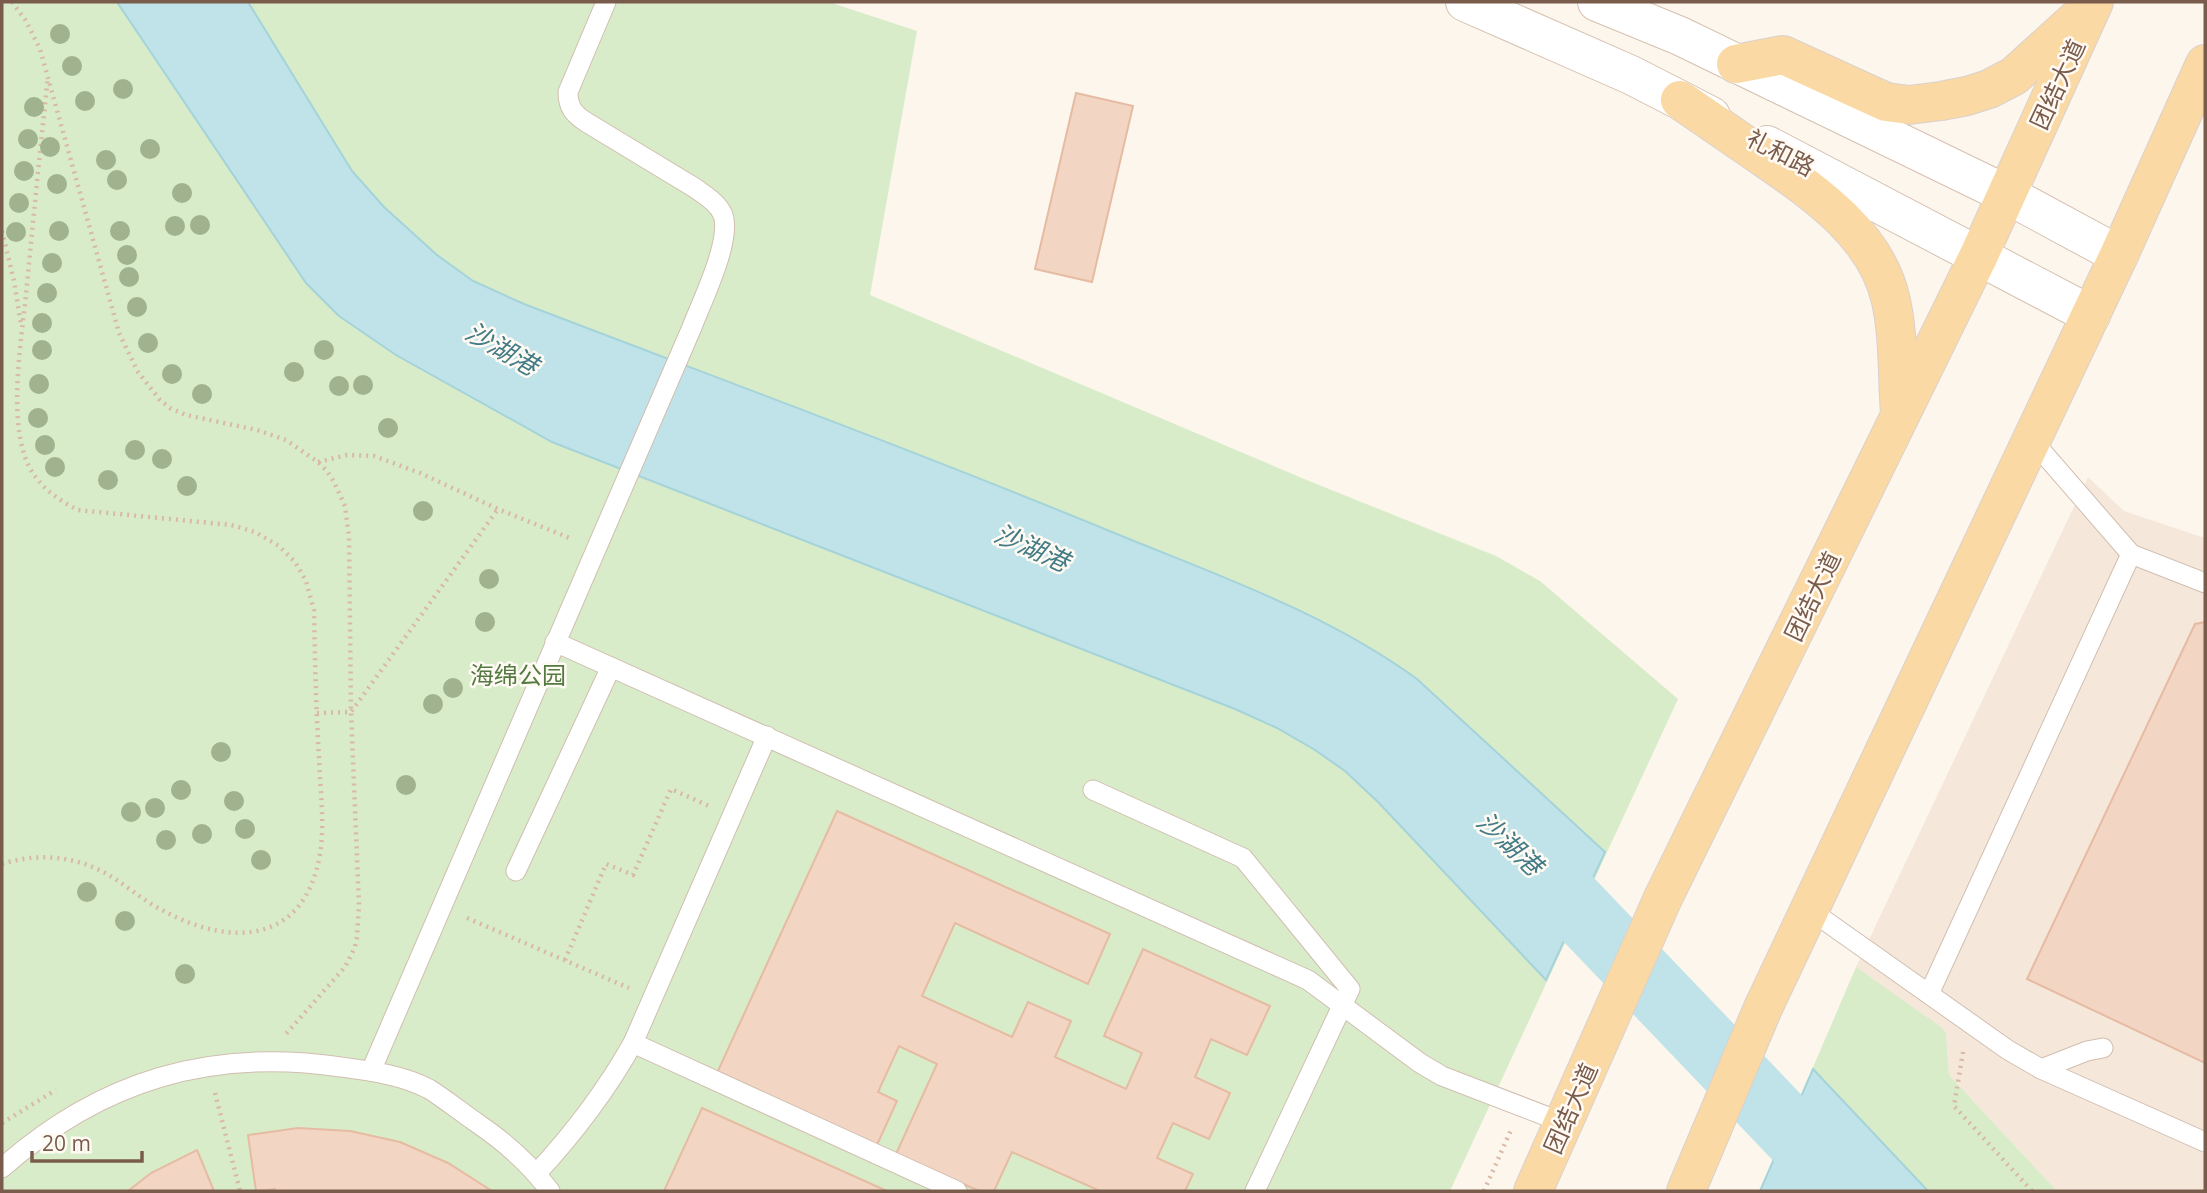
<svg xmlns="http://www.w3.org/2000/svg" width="2207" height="1193" viewBox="0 0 2207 1193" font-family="'Open Sans','Noto Sans SC',sans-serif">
	<rect width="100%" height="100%" fill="#fdf6ec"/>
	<path fill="#f5e8da" d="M2088,477L2124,511L2205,538V1191H2057L1949,1075L1946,1033L1856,967Z"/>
	<g fill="#d8ecc9">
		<path d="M2,2H829L917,31L870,295L1309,481L1496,556L1540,581L1678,699L1450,1191H2Z"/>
		<path d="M1856,967L1941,1027L1946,1033L1949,1075L2057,1191H1760Z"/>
	</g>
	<g fill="#bfe3e8" stroke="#a5d3da" stroke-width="2">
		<path d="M117,2H248L352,171L384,207L437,255L473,281L524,304C720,379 918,452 1112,532C1216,575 1325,612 1417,679L1605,852L1546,980L1378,802L1345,771L1315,750L1277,728L1235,709L552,442L396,355L339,316L306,283Z"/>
		<path d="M1813,1069L1928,1191H1760Z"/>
	</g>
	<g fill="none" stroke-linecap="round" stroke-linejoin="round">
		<path stroke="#bfe3e8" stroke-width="66" d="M1513,846L1557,887L1848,1191"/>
	</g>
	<g fill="#f3d5c3" stroke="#e6bba3" stroke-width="2">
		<path d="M1076,93L1133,106L1092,282L1035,269Z"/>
		<path d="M2205,622V1063L2027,979L2195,624Z"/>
		<path d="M837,811L1110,934L1088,984L955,923L922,996L1012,1037L1028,1002L1071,1021L1055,1057L1126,1089L1142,1053L1104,1036L1143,949L1270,1006L1247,1055L1211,1039L1195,1077L1230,1093L1209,1139L1173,1123L1157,1158L1193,1174L1185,1191H1100L1012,1152L994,1191H979L896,1154L937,1064L899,1046L878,1092L897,1101L877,1145L717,1073Z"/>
		<path d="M702,1108L887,1191H664Z"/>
		<path d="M298,1128L350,1131L400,1142L448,1163L492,1191H275V1189L256,1191L248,1135Z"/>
		<path d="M197,1150L214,1191H128L151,1173Z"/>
	</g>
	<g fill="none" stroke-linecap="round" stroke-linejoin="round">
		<g stroke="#d1beb0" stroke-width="21">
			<g id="lane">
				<path d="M2032,440L2131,554L2205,583"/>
				<path d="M555,642L1308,980L1420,1063L1442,1076L1564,1123"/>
				<path d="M1093,790L1243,858L1350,989L1255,1191"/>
				<path d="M516,871L611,667"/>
				<path d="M1810,910L2008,1050L2041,1069L2205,1142"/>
				<path d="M1929,994L2131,554"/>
				<path d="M633,1043L957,1191"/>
				<path d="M2041,1069L2087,1051L2103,1048"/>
				<path d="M371,1071L692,327C702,301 732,240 723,215C718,203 706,196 695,188L586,122C574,114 568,108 568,92L606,2"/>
				<path d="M2,1168C101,1080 211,1048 341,1067C371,1071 402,1075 429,1089C445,1099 461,1112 477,1123C505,1142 530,1164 550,1191"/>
				<path d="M537,1173C574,1133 606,1091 633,1043L767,736"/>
			</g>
		</g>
		<g stroke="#d6c0b0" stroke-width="40">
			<g id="secondary">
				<path d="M1465,2L1631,75L1711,116"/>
				<path d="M1597,2L1680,36L1870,128L2006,194L2119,255"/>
				<path d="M1767,145L2091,315"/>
			</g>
		</g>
		<g stroke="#dad1cd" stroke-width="40">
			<g id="primary">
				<path d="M1736,64L1783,55L1886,102L1909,105L1941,101L1967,96L1989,89L2014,76L2079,17"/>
				<path d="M1680,100C1708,119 1735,138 1763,157C1815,193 1877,235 1891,301C1899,337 1897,376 1900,413"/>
				<path d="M1533,1191L1663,898L1979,255L2094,2"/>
				<path d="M1686,1191L1763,1008L2119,255L2205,64"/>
			</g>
		</g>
		<g stroke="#d9b8a5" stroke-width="4.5" stroke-dasharray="2 5" stroke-linecap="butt">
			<path d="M12,2L26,21L40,49L119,333L138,372L160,400L170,408L186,415L257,430L286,440L318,462L327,471L334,482L345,506L349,537L351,712L359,905L357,937L355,947L345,967L286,1034"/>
			<path d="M2,231L14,281L21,324"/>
			<path d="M318,462L347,455L374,456L420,473L498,509L572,539"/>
			<path d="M317,713L351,712L498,509"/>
			<path d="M2,864C33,854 65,855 95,868C119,878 138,898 162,910C231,948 305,944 320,854C325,823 320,790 319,758C316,709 315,660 314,610L306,581L295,562L279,546L255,532L231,525L78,510C54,498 32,481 24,454C10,409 21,342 26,295C33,222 40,149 48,77"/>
			<path d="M467,918L629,988"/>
			<path d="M565,960L606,864L633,875L671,789L709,806"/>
			<path d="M1963,1052L1954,1106L2032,1191"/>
			<path d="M215,1093L240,1191"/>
			<path d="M2,1123L56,1090"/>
			<path d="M1484,1191L1511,1130"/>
		</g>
		<use href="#lane" stroke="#fff" stroke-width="19"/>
		<use href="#secondary" stroke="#fff" stroke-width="38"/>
		<use href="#primary" stroke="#fbd9a5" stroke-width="38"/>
	</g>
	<g fill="#a0b28e">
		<circle cx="60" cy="34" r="10"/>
		<circle cx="72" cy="66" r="10"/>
		<circle cx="123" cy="89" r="10"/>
		<circle cx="85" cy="101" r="10"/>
		<circle cx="34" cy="107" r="10"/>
		<circle cx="28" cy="139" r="10"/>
		<circle cx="50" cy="147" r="10"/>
		<circle cx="150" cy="149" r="10"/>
		<circle cx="106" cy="160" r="10"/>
		<circle cx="24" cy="171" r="10"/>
		<circle cx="117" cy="180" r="10"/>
		<circle cx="57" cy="184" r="10"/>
		<circle cx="182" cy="193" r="10"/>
		<circle cx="19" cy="203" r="10"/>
		<circle cx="200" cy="225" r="10"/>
		<circle cx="175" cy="226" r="10"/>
		<circle cx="59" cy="231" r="10"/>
		<circle cx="120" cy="231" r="10"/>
		<circle cx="16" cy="232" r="10"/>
		<circle cx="127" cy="255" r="10"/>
		<circle cx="52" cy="263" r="10"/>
		<circle cx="129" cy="277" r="10"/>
		<circle cx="47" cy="293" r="10"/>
		<circle cx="137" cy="307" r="10"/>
		<circle cx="42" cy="323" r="10"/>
		<circle cx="148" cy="343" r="10"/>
		<circle cx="42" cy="350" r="10"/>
		<circle cx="324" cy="350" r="10"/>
		<circle cx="294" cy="372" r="10"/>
		<circle cx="172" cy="374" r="10"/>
		<circle cx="39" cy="384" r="10"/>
		<circle cx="363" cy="385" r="10"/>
		<circle cx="339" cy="386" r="10"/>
		<circle cx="202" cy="394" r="10"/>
		<circle cx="38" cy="418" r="10"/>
		<circle cx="388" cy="428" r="10"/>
		<circle cx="45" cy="445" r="10"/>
		<circle cx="135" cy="450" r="10"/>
		<circle cx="162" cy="459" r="10"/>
		<circle cx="55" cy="467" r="10"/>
		<circle cx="108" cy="480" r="10"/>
		<circle cx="187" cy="486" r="10"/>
		<circle cx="423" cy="511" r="10"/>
		<circle cx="489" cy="579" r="10"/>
		<circle cx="485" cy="622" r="10"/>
		<circle cx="453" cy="688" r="10"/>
		<circle cx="433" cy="704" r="10"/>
		<circle cx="221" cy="752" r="10"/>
		<circle cx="406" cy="785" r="10"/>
		<circle cx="181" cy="790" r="10"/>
		<circle cx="234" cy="801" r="10"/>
		<circle cx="155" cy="808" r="10"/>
		<circle cx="131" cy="812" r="10"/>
		<circle cx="245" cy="829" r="10"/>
		<circle cx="202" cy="834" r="10"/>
		<circle cx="166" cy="840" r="10"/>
		<circle cx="261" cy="860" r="10"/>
		<circle cx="87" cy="892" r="10"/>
		<circle cx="125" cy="921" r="10"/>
		<circle cx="185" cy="974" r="10"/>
	</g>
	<g text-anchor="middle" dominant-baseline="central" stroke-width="5" stroke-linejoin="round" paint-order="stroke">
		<g font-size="24" fill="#7a5c4d" stroke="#fffaf3">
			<text transform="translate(2057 84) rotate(-65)">团结大道</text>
			<text transform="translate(1781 152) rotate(27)">礼和路</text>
			<text transform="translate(1812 596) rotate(-64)">团结大道</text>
			<text transform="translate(1570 1108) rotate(-66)">团结大道</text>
		</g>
		<g font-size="24" fill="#537a41" stroke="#fffaf3">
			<text x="518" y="674">海绵公园</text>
		</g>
		<g font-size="26" font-style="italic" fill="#437c86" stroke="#fffaf3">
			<text transform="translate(502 348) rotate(30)">沙湖港</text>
			<text transform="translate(1032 547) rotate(24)">沙湖港</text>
			<text transform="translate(1510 843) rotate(43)">沙湖港</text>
		</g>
	</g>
	<rect width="2207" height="1193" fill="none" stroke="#7a5c4d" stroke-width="7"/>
	<path d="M32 1151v10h110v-10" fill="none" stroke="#7a5c4d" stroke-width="3.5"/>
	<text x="42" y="1151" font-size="21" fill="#7a5c4d" stroke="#fffaf3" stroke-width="5" paint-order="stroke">20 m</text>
</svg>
